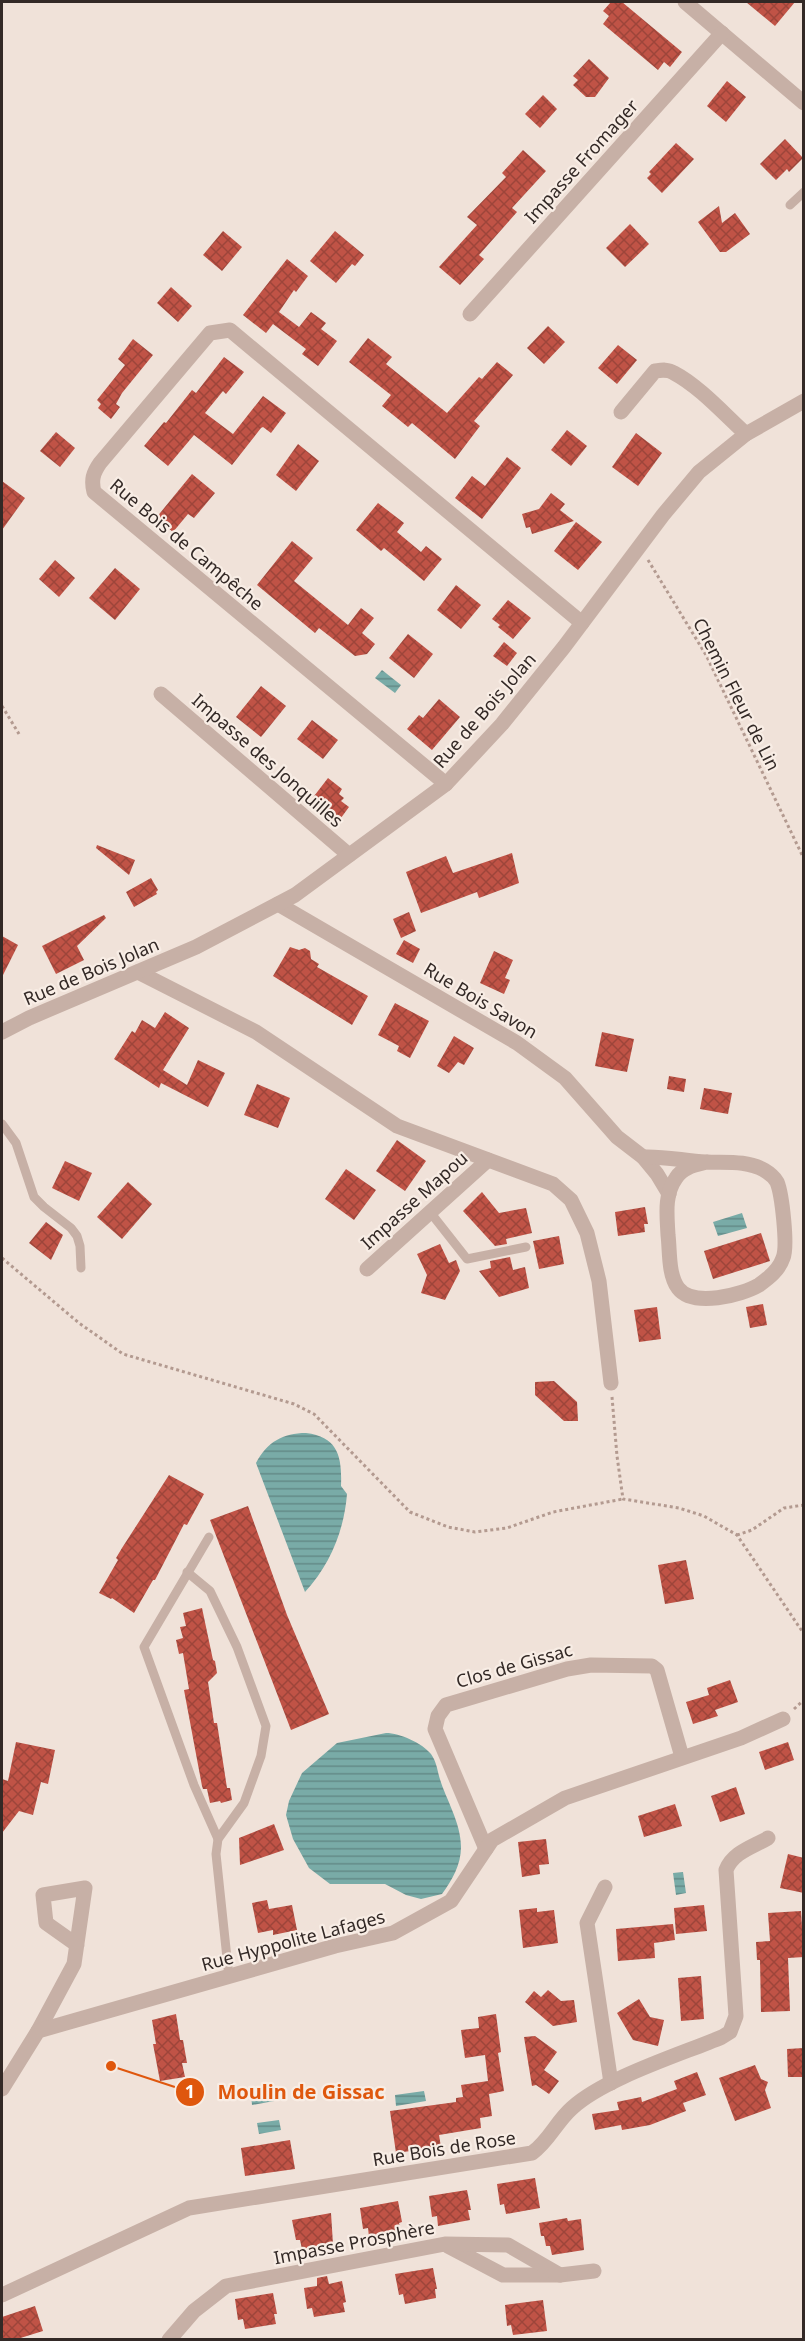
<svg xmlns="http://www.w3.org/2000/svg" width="805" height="2341" viewBox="0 0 805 2341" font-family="'Noto Sans',sans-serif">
	<defs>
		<pattern id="water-rules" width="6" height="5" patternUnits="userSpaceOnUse" patternTransform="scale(1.5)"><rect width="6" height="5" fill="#79aba7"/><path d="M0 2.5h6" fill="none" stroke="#648b88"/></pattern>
		<pattern id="building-cross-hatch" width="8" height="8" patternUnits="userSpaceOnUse" patternTransform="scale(1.5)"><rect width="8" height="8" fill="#c05346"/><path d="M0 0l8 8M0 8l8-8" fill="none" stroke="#9d453a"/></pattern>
	</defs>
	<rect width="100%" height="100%" fill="#f0e2d9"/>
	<g fill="url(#water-rules)">
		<path d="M382,670L401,685L395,693L375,678Z"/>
		<path d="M742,1213L747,1228L718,1236L713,1222Z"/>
		<path d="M306,1433C339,1437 342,1458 341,1486L347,1494C344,1531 330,1565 305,1592L256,1463C267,1442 283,1433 306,1433Z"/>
		<path d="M386,1733C400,1733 422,1743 431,1754C436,1761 437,1768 439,1776C445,1798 461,1822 461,1847C461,1865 452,1880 442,1894L421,1899L406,1895L385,1884H330L309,1868L293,1839L286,1815L289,1801L302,1773L337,1743Z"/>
		<path d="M683,1872L686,1893L676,1895L673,1873Z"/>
		<path d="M272,2091L274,2101L252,2105L251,2094Z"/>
		<path d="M424,2091L426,2101L396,2106L395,2095Z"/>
		<path d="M279,2120L281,2130L259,2134L257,2123Z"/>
	</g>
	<g fill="url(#building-cross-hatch)">
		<path d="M611,2H622L682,52L670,67L664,62L658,70L603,24L609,16L603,11Z"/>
		<path d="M746,2H795L775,26Z"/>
		<path d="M589,59L609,78L595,97H586L573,85L578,80L573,76Z"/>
		<path d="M727,81L746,97L726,122L707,106Z"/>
		<path d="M543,95L557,109L540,128L525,114Z"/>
		<path d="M785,139L803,158L789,172L787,169L776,180L760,164Z"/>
		<path d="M676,143L694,159L662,193L647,178L651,174L649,172Z"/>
		<path d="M523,150L546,171L512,208L517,212L479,255L484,259L460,285L439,267L477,225L467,217L506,177L502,173Z"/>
		<path d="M719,206L722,223L735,213L750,234L726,252H720L698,222Z"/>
		<path d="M630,224L649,244L625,267L606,248Z"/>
		<path d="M223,231L242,247L222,271L203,255Z"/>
		<path d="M335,231L364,255L355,266L352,264L336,283L310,261Z"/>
		<path d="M287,259L308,276L296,292L294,290L279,312L299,327L311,312L326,323L321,329L337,341L318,366L302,354L306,349L273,324L266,333L243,315Z"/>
		<path d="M171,287L192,306L178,322L157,303Z"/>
		<path d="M548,326L565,342L544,364L527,348Z"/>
		<path d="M368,338L392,357L386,364L447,413L479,377L482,379L497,362L513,375L474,421L480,426L455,459L412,423L408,427L382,406L391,395L349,362Z"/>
		<path d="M133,339L153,355L122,393L116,404L120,407L111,419L98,408L101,404L97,400L125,365L118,359Z"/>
		<path d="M618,345L637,360L617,384L598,368Z"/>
		<path d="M224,357L244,372L226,394L223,391L205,413L233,434L263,396L286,413L271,433L263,427L261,428L232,465L194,435L168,466L144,446L164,422L166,423L192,390L196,393Z"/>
		<path d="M567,430L587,446L571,466L551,450Z"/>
		<path d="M56,432L75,448L60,467L40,451Z"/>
		<path d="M636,433L662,453L638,486L612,467Z"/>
		<path d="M298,444L319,461L296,491L276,475Z"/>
		<path d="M507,457L521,468L482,519L455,498L472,476L485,486Z"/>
		<path d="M192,474L215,493L194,518L188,514L173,532L156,518Z"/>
		<path d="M2,481L25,498L2,530Z"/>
		<path d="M551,493L565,504L560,510L574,521L532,534L530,527L526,528L522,514L539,509Z"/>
		<path d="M378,503L404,523L397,532L421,552L426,546L442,559L424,581L384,548L381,551L356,530Z"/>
		<path d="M576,522L602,542L578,570L554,551Z"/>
		<path d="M292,541L313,558L294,581L348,625L361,608L374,618L362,633L375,644L367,654L355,656L319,628L315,633L257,585Z"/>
		<path d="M55,560L75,578L59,597L39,579Z"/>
		<path d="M115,568L140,589L115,620L89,598Z"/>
		<path d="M456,585L481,605L461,629L437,610Z"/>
		<path d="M508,600L531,618L513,639L498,627L500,625L492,619Z"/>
		<path d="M408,634L433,654L414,678L389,658Z"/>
		<path d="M504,642L517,653L507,666L493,656Z"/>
		<path d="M261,686L286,706L261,737L236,717Z"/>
		<path d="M439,699L460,717L432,750L407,729L419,715L423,718Z"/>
		<path d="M312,720L338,740L323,759L297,739Z"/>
		<path d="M328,778L342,789L339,794L344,798L341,801L349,807L338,822L311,800Z"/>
		<path d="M97,845L135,860L129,875L96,848Z"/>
		<path d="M512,853L519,883L479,898L477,892L421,913L406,872L446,856L453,873Z"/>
		<path d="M151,878L158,890L156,892L157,894L134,907L126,892Z"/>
		<path d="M409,912L416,931L401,938L393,919Z"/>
		<path d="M104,915L106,918L77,946L84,960L56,974L42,946Z"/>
		<path d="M2,936L18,945L2,977Z"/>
		<path d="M404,940L420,949L413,963L396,954Z"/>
		<path d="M290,947L299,950L305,948L310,951L311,959L319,964L317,967L368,996L352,1025L273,976Z"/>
		<path d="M494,951L513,960L505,978L510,980L504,994L480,983Z"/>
		<path d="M395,1003L429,1021L410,1058L397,1051L399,1046L378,1035Z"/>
		<path d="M165,1012L189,1028L163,1070L187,1085L198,1060L225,1073L208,1107L161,1083L159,1088L114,1059L132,1031L135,1033L142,1020L155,1028Z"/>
		<path d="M602,1032L634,1039L627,1072L595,1066Z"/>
		<path d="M454,1036L474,1048L464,1065L458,1062L449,1073L437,1066Z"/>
		<path d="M669,1076L686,1079L684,1092L667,1089Z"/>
		<path d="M257,1084L290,1098L278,1128L244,1115Z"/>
		<path d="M704,1088L732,1093L728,1114L700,1109Z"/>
		<path d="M397,1140L426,1161L405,1191L376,1171Z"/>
		<path d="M65,1161L92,1173L79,1201L52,1188Z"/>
		<path d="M346,1169L376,1190L354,1220L325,1199Z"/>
		<path d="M128,1182L152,1204L122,1239L97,1217Z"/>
		<path d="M482,1192L499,1213L526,1208L532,1233L506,1239L507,1244L495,1246L463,1211Z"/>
		<path d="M645,1207L648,1224H644L645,1232L618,1236L615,1212Z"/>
		<path d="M46,1222L63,1235L51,1260L29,1243Z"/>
		<path d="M761,1233L770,1261L713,1279L704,1251Z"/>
		<path d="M559,1236L564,1264L539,1269L533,1241Z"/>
		<path d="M440,1244L449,1263L456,1260L460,1271L445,1300L421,1293L427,1275L417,1254Z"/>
		<path d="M510,1257L513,1270L525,1267L529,1288L499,1297L479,1271L491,1268L490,1261Z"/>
		<path d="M763,1304L767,1325L750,1328L746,1307Z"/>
		<path d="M657,1307L661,1339L639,1342L634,1310Z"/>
		<path d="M554,1381L577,1402L578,1421H564L535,1395V1382Z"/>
		<path d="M169,1475L204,1494L187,1525L184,1524L155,1580H153L134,1613L112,1598L111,1599L99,1593L118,1560L116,1558L122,1548Z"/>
		<path d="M248,1506L287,1615L329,1714L291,1730L210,1520Z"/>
		<path d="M686,1560L694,1599L665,1604L658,1565Z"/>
		<path d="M202,1608L213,1660L215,1661L217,1673L208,1682L214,1723H217L227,1788H230L232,1800L221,1803L220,1801L210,1803L207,1789H203L202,1786L184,1690L189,1689L183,1653L179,1654L176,1640L183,1638L180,1627L186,1626L183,1613Z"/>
		<path d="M730,1680L738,1702L715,1710L718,1716L693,1724L686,1702L709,1695L707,1688Z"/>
		<path d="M16,1742L55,1750L48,1784L41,1782L33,1815L19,1811L2,1833V1779L8,1781Z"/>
		<path d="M788,1742L794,1760L765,1770L759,1752Z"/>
		<path d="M736,1787L745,1814L720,1822L711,1796Z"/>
		<path d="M675,1804L682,1826L644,1837L638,1816Z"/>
		<path d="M274,1824L284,1850L240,1865L239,1838Z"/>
		<path d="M546,1839L549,1864L539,1865L540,1874L522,1877L518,1842Z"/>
		<path d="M788,1854L804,1858V1893L780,1888Z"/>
		<path d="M267,1900L269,1909L292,1905L297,1930L273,1935V1930L258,1933L252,1903Z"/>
		<path d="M704,1905L707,1931L676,1934L674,1908Z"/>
		<path d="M537,1908V1912L554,1910L558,1943L523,1948L519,1910Z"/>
		<path d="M801,1911L804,1957L788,1958L790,2011L761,2012L760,1960H757L756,1942L770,1941L768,1913Z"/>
		<path d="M673,1924L675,1940L654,1943L655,1958L618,1961L616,1929Z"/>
		<path d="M701,1976L704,2019L681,2021L678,1978Z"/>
		<path d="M548,1990L561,2001L574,2000L577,2022L553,2026L525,2002L534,1991L541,1997Z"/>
		<path d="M639,1999L650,2017L664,2020L658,2046L633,2040L617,2013Z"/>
		<path d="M176,2014L180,2040H183L187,2063H182L185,2077L160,2081L153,2044H156L152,2020Z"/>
		<path d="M496,2014L501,2052L498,2053L504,2091L489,2094L492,2116L480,2118L481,2128L439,2135L441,2147L396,2153L390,2111L456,2102V2098L463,2097L461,2085L488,2081L485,2055L465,2058L461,2030L479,2028L478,2017Z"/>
		<path d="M535,2036L557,2052L544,2070L559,2081L549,2094L536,2085L532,2086L524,2037Z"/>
		<path d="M804,2048V2077H788L787,2049Z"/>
		<path d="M755,2065L761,2079L768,2082L765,2090L771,2108L735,2121L719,2078Z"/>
		<path d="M697,2072L706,2095L683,2103L686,2111L650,2125L622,2130L621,2125L595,2130L592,2114L619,2110L617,2102L641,2097L642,2102L677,2089L674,2081Z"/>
		<path d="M290,2140L295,2169L245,2176L241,2148Z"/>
		<path d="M535,2178L540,2208L506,2214L504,2204L500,2205L497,2184Z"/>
		<path d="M467,2190L471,2210H468L470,2220L438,2226L437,2216L432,2217L429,2196Z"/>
		<path d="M398,2201L402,2222L399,2223L401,2232L369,2237L368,2228L363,2229L360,2208Z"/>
		<path d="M331,2213L333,2244L302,2249L300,2240H296L292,2220Z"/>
		<path d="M567,2218L568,2221L581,2219L584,2250L552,2255L550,2246H546L544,2236H541L539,2223Z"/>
		<path d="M433,2268L437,2289H435L436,2298L405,2304L403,2294L399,2295L395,2274Z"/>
		<path d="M327,2276L329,2284L342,2281L346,2302L343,2303L345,2312L314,2317L312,2308L307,2309L304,2288L317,2286V2278Z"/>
		<path d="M273,2293L277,2314H274L276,2324L245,2329L243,2319L238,2320L235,2299Z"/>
		<path d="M543,2300L547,2331L513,2335L511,2325L507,2326L505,2305Z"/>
		<path d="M35,2306L43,2331L14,2340H3L2,2317Z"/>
	</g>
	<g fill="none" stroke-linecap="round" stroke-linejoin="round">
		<g stroke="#b39a90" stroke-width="3" stroke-dasharray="3 3" stroke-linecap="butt">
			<path d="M648,560L706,655L804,859"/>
			<path d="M2,706L19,734"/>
			<path d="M2,1258L79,1323L123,1354L294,1404L314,1414L410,1512L448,1527L475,1532L507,1528L553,1512L623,1499"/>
			<path d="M612,1397L617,1456L623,1499L679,1508L704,1516L737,1535L804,1634"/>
			<path d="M737,1535L752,1530L784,1508L804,1505"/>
			<path d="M794,1709L804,1700"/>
		</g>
		<g stroke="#c7b0a6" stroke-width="9">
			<path d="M790,205L804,192"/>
			<path d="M2,1124L16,1143L34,1197L44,1207L71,1228L77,1236L80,1246L81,1268"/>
			<path d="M430,1212L467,1259L526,1247"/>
			<path d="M209,1537L144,1647L194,1785L218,1839"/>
			<path d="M187,1572L210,1591L237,1647L266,1726L261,1756L244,1803L218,1839L216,1854L229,1977"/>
		</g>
		<g stroke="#c7b0a6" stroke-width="15">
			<path d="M685,2L804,103"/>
			<path d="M470,314L722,33"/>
			<path d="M621,412L655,371C662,370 668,369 674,373C699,386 725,415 746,434"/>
			<path d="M161,694L349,855"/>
			<path d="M446,784L94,492C91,480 93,473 100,463L210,333L230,330L582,623"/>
			<path d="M278,904L517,1043L565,1078L617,1137L643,1157L657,1174L669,1194"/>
			<path d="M138,972L256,1032L397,1126L553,1184L571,1200L587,1233L599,1281L611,1383"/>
			<path d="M643,1157C664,1156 685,1161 706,1162C725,1163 746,1160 764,1170C769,1173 774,1177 777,1182C782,1194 788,1247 783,1258C779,1270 769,1278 759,1285C742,1295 693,1308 678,1288C668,1274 670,1251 668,1235C667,1215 664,1195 676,1178C683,1167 695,1165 707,1162"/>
			<path d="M367,1269L488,1160"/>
			<path d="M486,1849L435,1729L438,1716L446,1705L567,1669L591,1665L652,1666L657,1670L682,1757"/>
			<path d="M605,1887L587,1923L611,2083"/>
			<path d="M38,2031L74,1964L85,1888L43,1895L46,1923L77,1945"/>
			<path d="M2,2089L38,2031L335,1946L393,1933L451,1901L492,1840L565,1798L741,1738L783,1719"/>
			<path d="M448,2246L503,2275H560L594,2271"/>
			<path d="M2,2295L189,2208L532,2153C549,2141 556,2122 572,2108C605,2078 679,2055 722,2037L730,2032L736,2016L726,1870C733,1852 753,1847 768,1838"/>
			<path d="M169,2340L194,2311L226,2286L445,2244L508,2245L560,2275"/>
		</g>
		<path stroke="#c7b0a6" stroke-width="15" d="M2,1032L29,1018L196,947L295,895L446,784L502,724L564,647L663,515L699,472L746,434L804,401"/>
	</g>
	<g text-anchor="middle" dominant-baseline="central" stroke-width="4.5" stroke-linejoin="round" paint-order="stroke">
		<g font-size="18" fill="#332926" stroke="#f8ede5">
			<text transform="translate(581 161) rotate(-48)">Impasse Fromager</text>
			<text transform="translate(187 544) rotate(40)">Rue Bois de Campêche</text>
			<text transform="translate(737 694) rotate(63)">Chemin Fleur de Lin</text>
			<text transform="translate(484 710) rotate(-49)">Rue de Bois Jolan</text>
			<text transform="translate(268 760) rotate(41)">Impasse des Jonquilles</text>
			<text transform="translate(91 971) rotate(-23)">Rue de Bois Jolan</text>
			<text transform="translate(481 1000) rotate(31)">Rue Bois Savon</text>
			<text transform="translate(414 1200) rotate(-42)">Impasse Mapou</text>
			<text transform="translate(514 1665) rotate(-16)">Clos de Gissac</text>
			<text transform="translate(293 1940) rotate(-15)">Rue Hyppolite Lafages</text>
			<text transform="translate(444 2148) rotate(-9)">Rue Bois de Rose</text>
			<text transform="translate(354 2242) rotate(-11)">Impasse Prosphère</text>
		</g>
	</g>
	<path fill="none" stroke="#df570d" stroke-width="2" d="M111 2066L190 2092"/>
	<g fill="#df570d" stroke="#f8ede5" stroke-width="2">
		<circle cx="111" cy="2066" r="6"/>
		<circle cx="190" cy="2092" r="15"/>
	</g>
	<g font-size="18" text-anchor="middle" font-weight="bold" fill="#fff">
		<text x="190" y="2098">1</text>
	</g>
	<g font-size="20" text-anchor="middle" font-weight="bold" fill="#df570d" stroke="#f8ede5" stroke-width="4.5" stroke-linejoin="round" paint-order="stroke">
		<text x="301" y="2099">Moulin de Gissac</text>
	</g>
	<rect width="805" height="2341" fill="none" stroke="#332926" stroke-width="6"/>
</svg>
